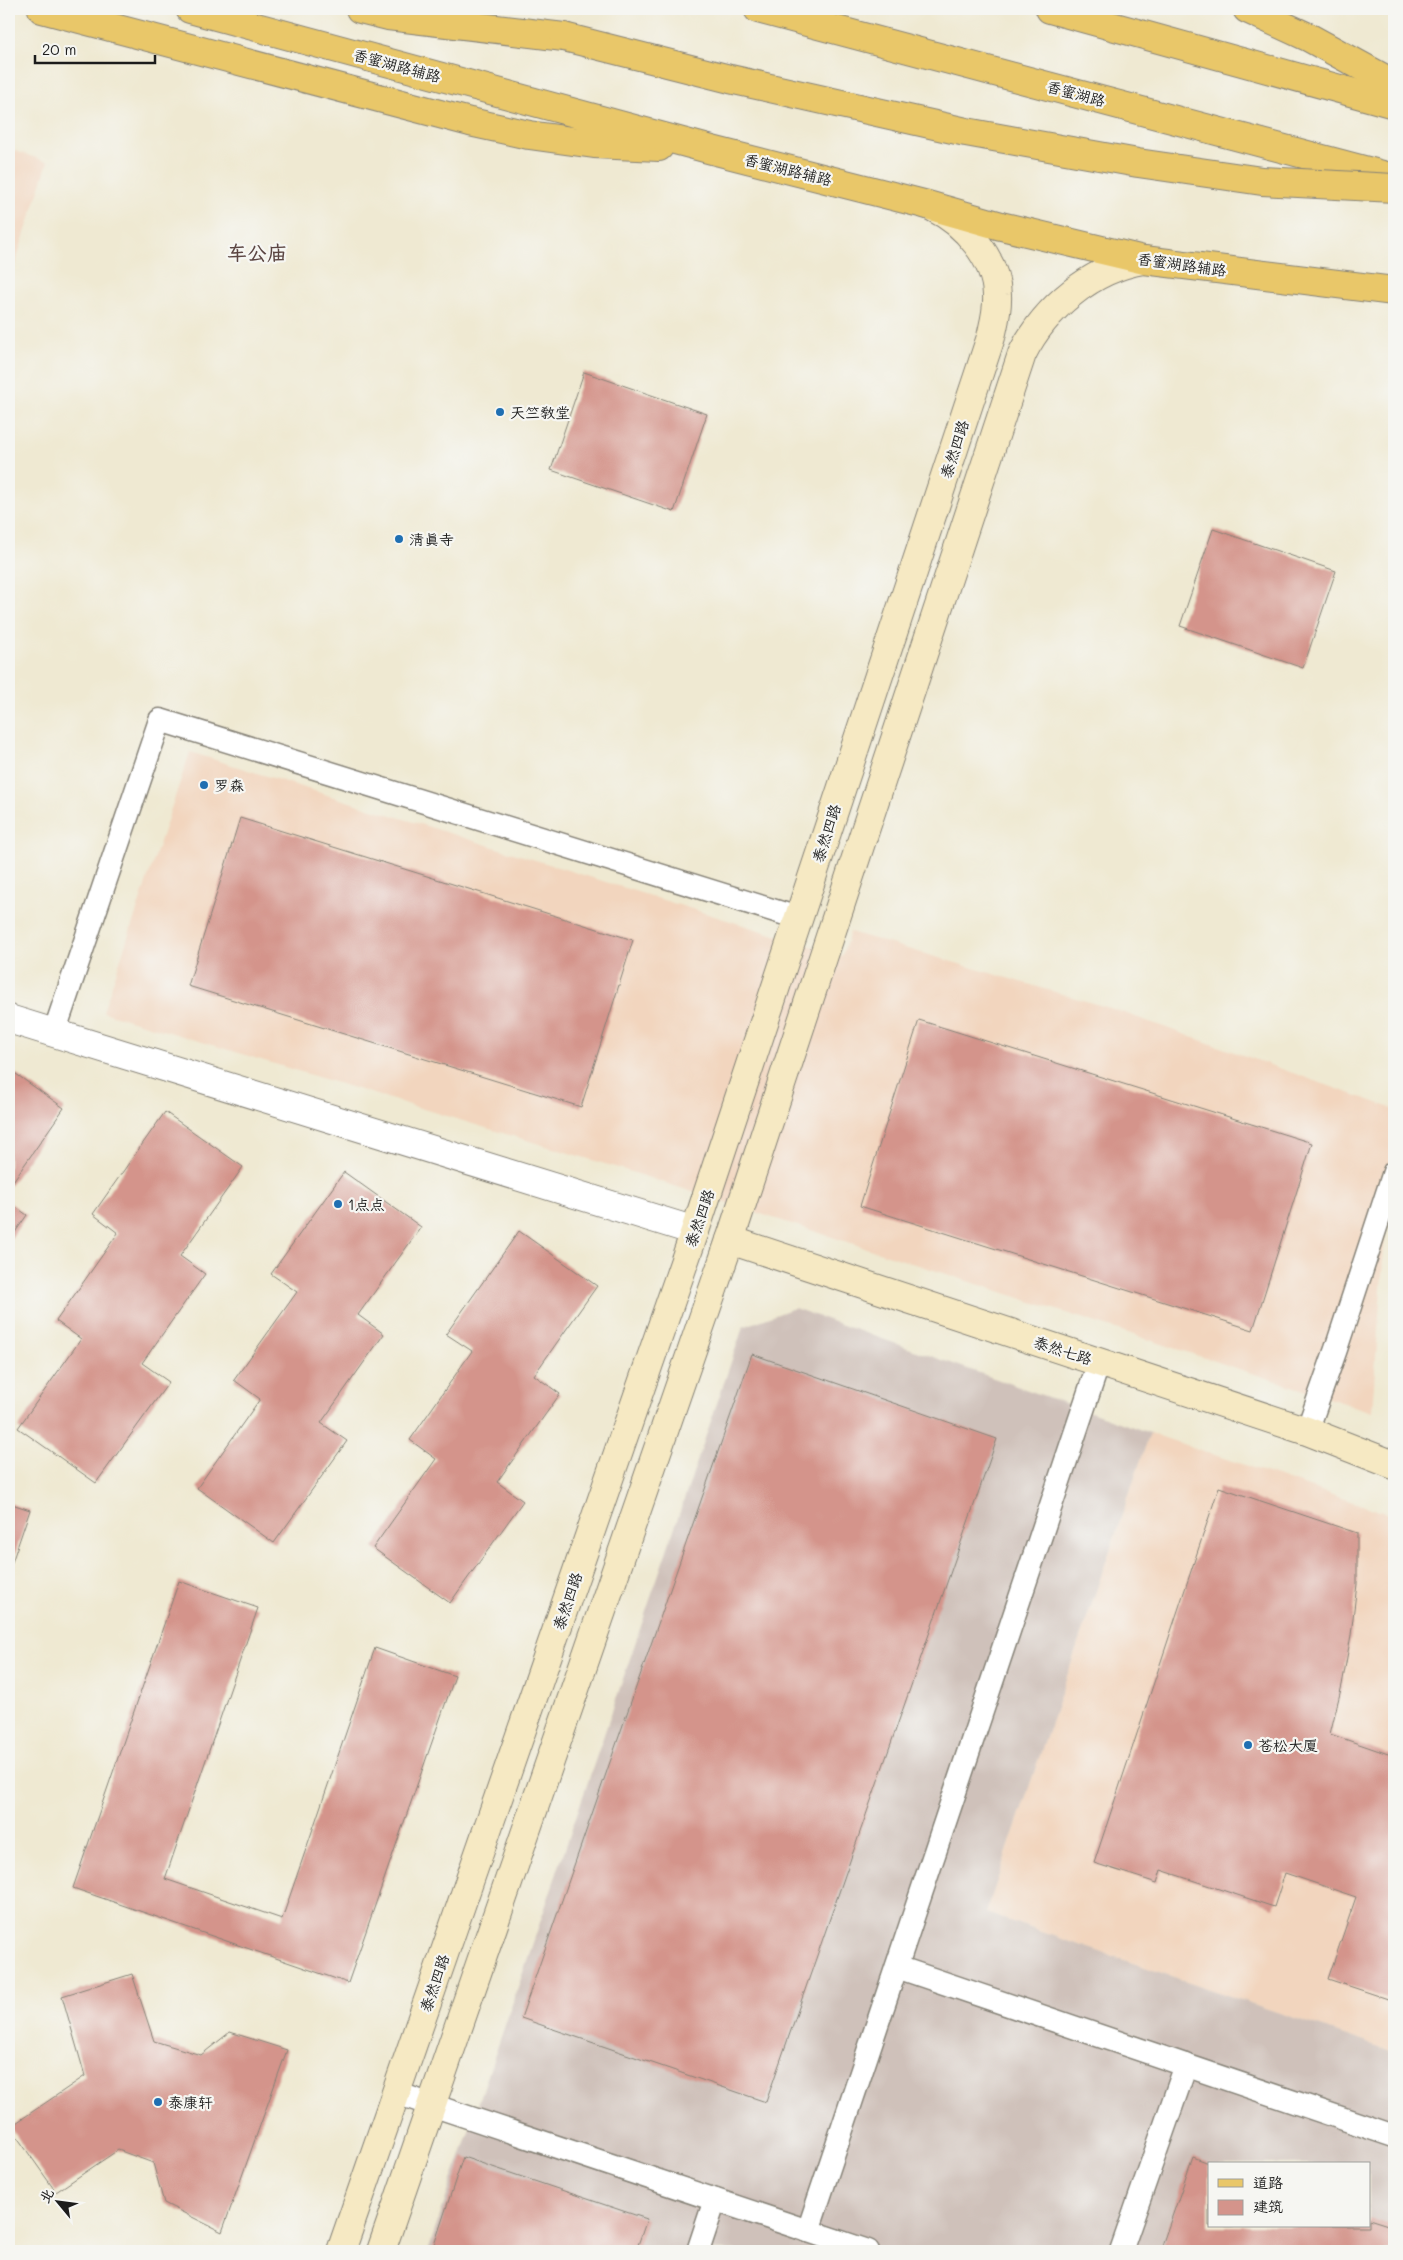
<svg xmlns="http://www.w3.org/2000/svg" width="1403" height="2260" viewBox="0 0 1403 2260" font-family="Mali,'LXGW WenKai TC',sans-serif">
	<rect width="100%" height="100%" fill="#f6f6f2"/>
	<filter id="ink" filterUnits="userSpaceOnUse"><feTurbulence type="fractalNoise" baseFrequency=".02" numOctaves="2"/><feDisplacementMap in="SourceGraphic" scale="10" xChannelSelector="R" yChannelSelector="G"/><feConvolveMatrix kernelMatrix="1 2 1 2 8 2 1 2 1" color-interpolation-filters="sRGB"/></filter>
	<filter id="wash" filterUnits="userSpaceOnUse"><feTurbulence type="fractalNoise" baseFrequency=".0096" numOctaves="4" result="noise"/><feDisplacementMap in="SourceGraphic" scale="20" xChannelSelector="R" yChannelSelector="G"/><feGaussianBlur stdDeviation="1.12" result="paint"/><feColorMatrix in="noise" values="0 0 0 0 0 0 0 0 0 0 0 0 0 0 0 0 0 1.4 0 .05"/><feComposite in="paint" operator="in"/></filter>
	<g filter="url(#wash)">
		<rect width="100%" height="100%" fill="#efe9d2"/>
		<g fill="#f2d5be">
			<path d="M9,149L48,162L9,283Z"/>
			<path d="M190,752L842,956L850,932L1113,1009L1394,1109L1372,1412L625,1170L103,1012Z"/>
			<path d="M1150,1433L1394,1516V2052L986,1913Z"/>
		</g>
		<path fill="#cfc1ba" fill-rule="evenodd" d="M794,1308L1150,1433L986,1913L1394,2052V2251H428L743,1327ZM1209,2164H1369V2226H1209Z"/>
		<g id="blocks">
			<g fill="#d4948b">
				<path d="M584,372L707,414L674,512L551,470Z"/>
				<path d="M1213,529L1336,571L1303,668L1180,626Z"/>
				<path d="M240,818L633,940L581,1107L188,986Z"/>
				<path d="M919,1020L1312,1143L1253,1330L860,1206Z"/>
				<path d="M9,1069L64,1108L9,1187Z"/>
				<path d="M165,1112L243,1167L180,1256L205,1274L142,1363L169,1382L96,1483L18,1428L81,1339L56,1321L118,1233L93,1214Z"/>
				<path d="M344,1172L421,1227L358,1315L384,1334L321,1423L347,1441L274,1543L197,1488L260,1399L234,1380L297,1292L271,1274Z"/>
				<path d="M9,1202L27,1215L9,1241Z"/>
				<path d="M519,1231L597,1286L534,1375L560,1394L497,1482L523,1501L450,1603L373,1548L436,1459L410,1440L472,1351L446,1334Z"/>
				<path d="M752,1354L997,1439L766,2102L521,2018Z"/>
				<path d="M1219,1487L1357,1533V1584L1351,1635L1342,1685L1330,1734L1394,1756V2001L1328,1979L1356,1897L1285,1873L1274,1907L1161,1870L1157,1883L1094,1863Z"/>
				<path d="M9,1503L30,1510L9,1571Z"/>
				<path d="M179,1581L258,1608L165,1879L282,1919L375,1648L455,1676L348,1983L73,1888Z"/>
				<path d="M132,1974L154,2041L201,2055L230,2032L287,2050L222,2232L164,2203L153,2163L118,2150L56,2192L10,2127L85,2076L62,1996Z"/>
				<path d="M463,2157L647,2219L636,2251H432Z"/>
				<path d="M1193,2157L1209,2163V2226H1369V2219L1394,2227V2251H1160Z"/>
			</g>
		</g>
	</g>
	<g filter="url(#ink)">
		<use href="#blocks" fill-opacity="0" stroke="#868277" stroke-width="1"/>
		<g fill="none" stroke-linecap="round" stroke-linejoin="round">
			<g stroke="#868277" stroke-width="25">
				<g id="lane">
					<path d="M54,1033L160,720L798,918"/>
					<path d="M1307,1431L1336,1349L1394,1172"/>
					<path d="M897,1967L1394,2136"/>
					<path d="M396,2093L868,2251"/>
					<path d="M808,2231L1099,1362"/>
					<path d="M698,2251L715,2200"/>
					<path d="M1121,2251L1186,2065"/>
				</g>
			</g>
			<g stroke="#868277" stroke-width="30">
				<path id="street" d="M9,1019L695,1231"/>
			</g>
			<g stroke="#868277" stroke-width="30">
				<g id="secondary">
					<path d="M730,1240L1307,1431L1394,1465"/>
					<path d="M341,2251L695,1231L991,337C994,323 998,310 997,295C996,259 965,223 934,208"/>
					<path d="M381,2251L730,1240L1022,354C1045,308 1092,268 1144,260"/>
				</g>
			</g>
			<g stroke="#868277" stroke-width="30">
				<g id="primary">
					<path d="M42,9L470,122L529,135L594,144L659,147"/>
					<path d="M190,9L712,150L924,204L1001,226L1144,260L1394,291"/>
				</g>
			</g>
			<g stroke="#868277" stroke-width="30">
				<g id="highway">
					<path d="M360,9L388,16L564,37"/>
					<path d="M758,9L1394,178"/>
					<path d="M1050,9L1394,104"/>
					<path d="M1247,9L1308,37L1394,84"/>
				</g>
			</g>
			<use href="#lane" stroke="#fff" stroke-width="22"/>
			<use href="#street" stroke="#fff" stroke-width="28"/>
			<use href="#secondary" stroke="#f6e9c3" stroke-width="28"/>
			<use href="#primary" stroke="#e9c769" stroke-width="28"/>
			<use href="#highway" stroke="#e9c769" stroke-width="28"/>
			<g stroke="#868277" stroke-width="30" stroke-linecap="butt">
				<path id="highway-bridge" d="M564,37L730,79L966,132L1138,163L1262,181L1394,188"/>
			</g>
			<use href="#highway-bridge" stroke="#e9c769" stroke-width="28"/>
		</g>
	</g>
	<g fill="#1f6fb2" stroke="#f6f6f2" stroke-width="2">
		<circle cx="500" cy="412" r="5"/>
		<circle cx="399" cy="539" r="5"/>
		<circle cx="204" cy="785" r="5"/>
		<circle cx="338" cy="1204" r="5"/>
		<circle cx="1248" cy="1745" r="5"/>
		<circle cx="158" cy="2102" r="5"/>
	</g>
	<g text-anchor="middle" dominant-baseline="central" stroke-width="4.5" stroke-linejoin="round" paint-order="stroke">
		<g font-size="15" fill="#1c1c1c" stroke="#f6f6f2">
			<text transform="translate(397 65) rotate(15)">香蜜湖路辅路</text>
			<text transform="translate(1076 93) rotate(15)">香蜜湖路</text>
			<text transform="translate(788 169) rotate(14)">香蜜湖路辅路</text>
			<text transform="translate(1182 264) rotate(8)">香蜜湖路辅路</text>
			<text transform="translate(954 449) rotate(-72)">泰然四路</text>
			<text transform="translate(826 833) rotate(-72)">泰然四路</text>
			<text transform="translate(699 1218) rotate(-71)">泰然四路</text>
			<text transform="translate(1063 1350) rotate(18)">泰然七路</text>
			<text transform="translate(567 1601) rotate(-71)">泰然四路</text>
			<text transform="translate(434 1983) rotate(-71)">泰然四路</text>
		</g>
		<g font-size="15" fill="#1c1c1c" stroke="#f6f6f2" text-anchor="start">
			<text x="510" y="412">天竺教堂</text>
			<text x="409" y="539">清真寺</text>
			<text x="214" y="785">罗森</text>
			<text x="348" y="1204">1点点</text>
			<text x="1258" y="1745">苍松大厦</text>
			<text x="168" y="2102">泰康轩</text>
		</g>
		<g font-size="20" font-weight="bold" fill="#5c4643" stroke="#f6f6f2">
			<text x="257" y="252">车公庙</text>
		</g>
	</g>
	<rect width="1403" height="2260" fill="none" stroke="#f6f6f2" stroke-width="30"/>
	<rect x="1208" y="2162" width="162" height="65" fill="#f6f6f2" stroke="#9f9f9c"/>
	<rect x="1218" y="2179" width="25" height="8" fill="#e9c769" stroke="#9f9f9c"/>
	<text x="1253" y="2188" font-size="15" fill="#1c1c1c">道路</text>
	<rect x="1218" y="2200" width="25" height="15" fill="#d4948b" stroke="#9f9f9c"/>
	<text x="1253" y="2212" font-size="15" fill="#1c1c1c">建筑</text>
	<g transform="translate(58 2202) rotate(299)" stroke="#f6f6f2" stroke-width="4" paint-order="stroke">
	<path d="M0-4L9 19L0 12L-9 19Z" fill="#1c1c1c"/>
	<text y="-8" font-size="14" font-weight="bold" text-anchor="middle" fill="#1c1c1c">北</text>
	</g>
	<path d="M35 55v8h120v-8" fill="none" stroke="#1c1c1c" stroke-width="2.5"/>
	<text x="42" y="55" font-size="15" fill="#1c1c1c" stroke="#f6f6f2" stroke-width="4" paint-order="stroke">20 m</text>
</svg>
